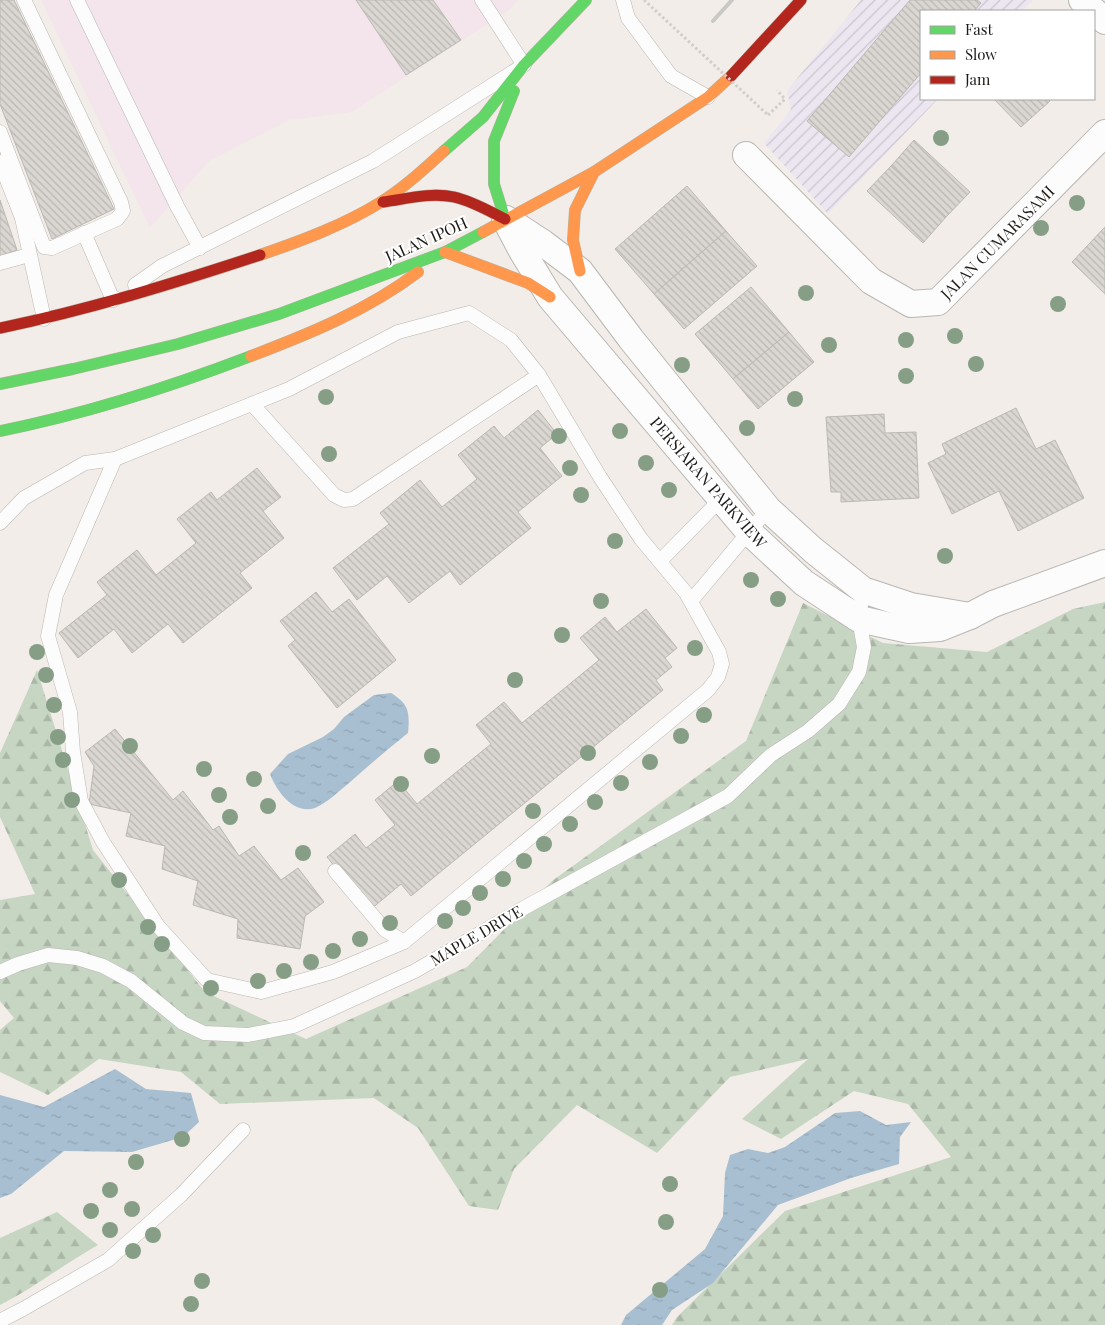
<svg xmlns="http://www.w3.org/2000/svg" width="1105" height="1325" viewBox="0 0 1105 1325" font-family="'Playfair Display',serif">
	<defs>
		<pattern id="industrial-furrows" width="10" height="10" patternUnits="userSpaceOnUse" patternTransform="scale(1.25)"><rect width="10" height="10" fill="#ece6f0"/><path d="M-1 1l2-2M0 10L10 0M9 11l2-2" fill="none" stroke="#cac5cd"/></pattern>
		<pattern id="forest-firs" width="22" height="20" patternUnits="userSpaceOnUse" patternTransform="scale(1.25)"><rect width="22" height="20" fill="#c6d6c3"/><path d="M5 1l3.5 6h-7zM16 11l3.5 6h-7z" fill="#aab7a7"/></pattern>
		<pattern id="water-ripples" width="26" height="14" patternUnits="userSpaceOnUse" patternTransform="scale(1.25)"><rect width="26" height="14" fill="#a8bfd1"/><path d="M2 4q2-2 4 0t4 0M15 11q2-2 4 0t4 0" fill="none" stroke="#90a4b3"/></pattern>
		<pattern id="building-back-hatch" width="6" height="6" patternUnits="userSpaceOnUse" patternTransform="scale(1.25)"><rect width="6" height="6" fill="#dad6d1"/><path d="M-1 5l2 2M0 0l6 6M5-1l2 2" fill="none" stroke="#bab7b3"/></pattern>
	</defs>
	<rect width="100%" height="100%" fill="#f2ede8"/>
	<path fill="url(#industrial-furrows)" d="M861,0H1033L1022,11H921V99H938L828,214L764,143L791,110L787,91Z"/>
	<path fill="#f3e5eb" d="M41,0H518L509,10L352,112L289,120L209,161L150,228Z"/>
	<g fill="url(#forest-firs)">
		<path d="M1105,602V1325H672L677,1317L785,1211L951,1157L908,1104L854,1091L781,1139L742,1119L808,1059L730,1077L657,1153L577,1105L514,1169L498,1210L469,1206L418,1128L374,1098L220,1104L181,1072L99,1059L48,1095L0,1072V1030L14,1018L0,1001V900L35,894L0,817V753L37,670L93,850L205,992L306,1039L467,967L552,881L746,741L803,603L883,643L987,652L1073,609Z"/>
		<path d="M57,1212L98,1245C64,1264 34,1288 0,1305V1238Z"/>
	</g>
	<g fill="url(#water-ripples)">
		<path d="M391,693C409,704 410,712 408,733C388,749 368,766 349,783C339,791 327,803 315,808C293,815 276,790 270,774L288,754L323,737L334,729L344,717L374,695Z"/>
		<path d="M115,1069L146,1089L191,1093L199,1122L183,1137L132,1152L64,1151L11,1194L0,1198V1095L44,1107Z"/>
		<path d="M860,1111L886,1125L911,1122L900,1137L899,1164L851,1178L778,1205L713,1283L672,1310L662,1325H621L626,1315L705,1249L723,1216L725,1173L730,1155L748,1149L768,1153L785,1147L835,1113Z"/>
	</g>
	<g fill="url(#building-back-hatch)" stroke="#bbb8b4">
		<path d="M0,0H14L114,209L52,239L0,104Z"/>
		<path d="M356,0H433L461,40L406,75Z"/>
		<path d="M910,0H977L981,3L974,11H921V73L849,157L807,121Z"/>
		<path d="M994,99H1048L1050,101L1021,127Z"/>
		<path d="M914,140L970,192L946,217L891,166Z"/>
		<path d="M891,166L946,217L923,243L867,191Z"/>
		<path d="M687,186L726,231L654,294L615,249Z"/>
		<path d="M0,200L17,250L0,256Z"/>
		<path d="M1105,227V294L1072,262Z"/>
		<path d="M726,231L757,266L684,329L654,294Z"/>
		<path d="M751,287L789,332L733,379L695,334Z"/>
		<path d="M789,332L814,362L758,409L733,379Z"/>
		<path d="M1016,408L1036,449L1055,440L1084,498L1018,531L999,491L952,514L928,463L946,454L942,444Z"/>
		<path d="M538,410L557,434L540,448L562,476L518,512L531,528L460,585L450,571L409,603L387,576L357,600L333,568L389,524L380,513L420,480L442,507L477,479L458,455L494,426L504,438Z"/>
		<path d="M884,414L885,433L916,432L919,498L841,502V492H831L826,417Z"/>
		<path d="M257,468L281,497L263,511L284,538L240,573L252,588L183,643L168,624L132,653L114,629L78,658L59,633L107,595L97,582L137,550L156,575L196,543L177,519L211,492L217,500Z"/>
		<path d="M316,592L332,612L349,599L396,660L337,708L288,646L295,640L280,621Z"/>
		<path d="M646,609L677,648L665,658L672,667L656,680L663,690L411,896L401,884L370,910L327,857L355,834L366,848L395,825L375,800L398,781L417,804L491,744L476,725L504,702L522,723L599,660L580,638L605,617L617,632Z"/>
		<path d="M115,729L173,800L183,791L213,830L219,826L239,856L254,846L281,880L298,868L324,902L305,916L300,949L237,938L238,919L193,905L198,881L162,869L165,846L126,836L131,813L89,804L94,766L85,752Z"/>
	</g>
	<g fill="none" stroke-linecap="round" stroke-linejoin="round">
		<g stroke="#bab7b3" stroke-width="15">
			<g id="lane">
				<path d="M77,0L177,206L200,248"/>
				<path d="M623,0L628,18L671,76L708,97"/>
				<path d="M0,132L44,247L52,248L117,219L123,211L121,202L24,0"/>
				<path d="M0,162L22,218L44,319"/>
				<path d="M84,233L113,300L115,298"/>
				<path d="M0,263L29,255"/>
				<path d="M135,285L162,266L373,161L524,65L482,0"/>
				<path d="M469,313L511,340L539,375L600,477L641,539L686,593L719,652L722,664L718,677L708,690L404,942L333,972L261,992L207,980L158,926L103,842L81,801L73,752L70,712L48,636L56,595L115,459L289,389L398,332Z"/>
				<path d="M252,404L334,495L344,500L353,499L539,375"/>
				<path d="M0,523L24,498L85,463L115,459"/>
				<path d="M660,561L721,499"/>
				<path d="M691,601L768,509"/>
				<path d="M335,871L385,930L404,942"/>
				<path d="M0,972L18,964L48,955L77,958L103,966L131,981L183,1023L204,1033L248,1035L294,1026L415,971L522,909L728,796L771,755L808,731L839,704L859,672L864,647L859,619L863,590"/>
				<path d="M0,1321L23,1309L108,1260L181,1195L243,1130"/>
			</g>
		</g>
		<g stroke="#bab7b3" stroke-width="28">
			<g id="street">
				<path d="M1082,0L1105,21"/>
				<path d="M746,155L871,281L911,304L938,302L1105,133"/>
				<path d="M505,219L522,251L550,297L749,532L804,583L859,619L909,630L940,628L970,616L993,604L1105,563"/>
				<path d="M506,219L543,243L580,271L631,339L768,509L813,550L863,590L911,606L970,616"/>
			</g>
		</g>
		<g stroke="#bab3a3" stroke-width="12">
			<g id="fast">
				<path d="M444,151L483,117L524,65L586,0"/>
				<path d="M505,219L494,184V141L514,91"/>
				<path d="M0,384L73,369L178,344L279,314L445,252L483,232"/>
				<path d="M0,431C85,414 170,387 251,356"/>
			</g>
		</g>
		<g stroke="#bab3a3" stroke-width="12">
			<g id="slow">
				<path d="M483,232L594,172L708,97L731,76"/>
				<path d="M445,252L528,283L550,297"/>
				<path d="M260,255C301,241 344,225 381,202C404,188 424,169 444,151"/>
				<path d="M580,271L573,240L575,210L594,172"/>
				<path d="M251,356C309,334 368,310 418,272"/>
			</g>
		</g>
		<g stroke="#bab3a3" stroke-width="12">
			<g id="jam">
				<path d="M731,76L801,0"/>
				<path d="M383,202C406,199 431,192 454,197C472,201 489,211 505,219"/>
				<path d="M0,328C88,310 175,283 260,255"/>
			</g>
		</g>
		<path stroke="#d0cecc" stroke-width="3" stroke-dasharray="2.5 2.5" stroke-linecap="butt" d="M768,115L785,99L777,90"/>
		<use href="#lane" stroke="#fdfcfc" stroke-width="14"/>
		<use href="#street" stroke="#fdfcfc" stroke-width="26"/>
		<use href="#fast" stroke="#63d668" stroke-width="11"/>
		<use href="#slow" stroke="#ff974d" stroke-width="11"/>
		<use href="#jam" stroke="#b3261e" stroke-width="11"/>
		<path stroke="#c8c8c6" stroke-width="4" d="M713,21L732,0"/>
		<path stroke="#d0cecc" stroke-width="3" stroke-dasharray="2.5 2.5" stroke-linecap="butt" d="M644,0L768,115"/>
	</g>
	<g fill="#869e86">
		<circle cx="941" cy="138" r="8"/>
		<circle cx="1077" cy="203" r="8"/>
		<circle cx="1041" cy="228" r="8"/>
		<circle cx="806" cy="293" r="8"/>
		<circle cx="1058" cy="304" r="8"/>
		<circle cx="955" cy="336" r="8"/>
		<circle cx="906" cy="340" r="8"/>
		<circle cx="829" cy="345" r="8"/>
		<circle cx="976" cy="364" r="8"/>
		<circle cx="682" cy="365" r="8"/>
		<circle cx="906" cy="376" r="8"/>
		<circle cx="326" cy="397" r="8"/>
		<circle cx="795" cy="399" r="8"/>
		<circle cx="747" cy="428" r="8"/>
		<circle cx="620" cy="431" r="8"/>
		<circle cx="559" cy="436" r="8"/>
		<circle cx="329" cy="454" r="8"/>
		<circle cx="646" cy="463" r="8"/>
		<circle cx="570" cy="468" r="8"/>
		<circle cx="669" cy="490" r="8"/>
		<circle cx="581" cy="495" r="8"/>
		<circle cx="615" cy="541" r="8"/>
		<circle cx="945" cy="556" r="8"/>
		<circle cx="751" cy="580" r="8"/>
		<circle cx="778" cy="599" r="8"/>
		<circle cx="601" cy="601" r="8"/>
		<circle cx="562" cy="635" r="8"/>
		<circle cx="695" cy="648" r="8"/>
		<circle cx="37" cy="652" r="8"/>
		<circle cx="46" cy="675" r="8"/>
		<circle cx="515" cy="680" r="8"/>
		<circle cx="54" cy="705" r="8"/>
		<circle cx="704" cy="715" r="8"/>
		<circle cx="681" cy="736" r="8"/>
		<circle cx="58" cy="737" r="8"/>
		<circle cx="130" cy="746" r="8"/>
		<circle cx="588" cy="753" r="8"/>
		<circle cx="432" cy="756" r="8"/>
		<circle cx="63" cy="760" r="8"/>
		<circle cx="650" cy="762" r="8"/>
		<circle cx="204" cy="769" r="8"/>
		<circle cx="254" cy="779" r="8"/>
		<circle cx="621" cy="783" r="8"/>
		<circle cx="401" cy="784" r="8"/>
		<circle cx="219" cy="795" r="8"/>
		<circle cx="72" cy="800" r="8"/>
		<circle cx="595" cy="802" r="8"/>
		<circle cx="268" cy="806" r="8"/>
		<circle cx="533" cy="811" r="8"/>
		<circle cx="230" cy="817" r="8"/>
		<circle cx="570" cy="824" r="8"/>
		<circle cx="544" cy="844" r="8"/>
		<circle cx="303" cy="853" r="8"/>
		<circle cx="524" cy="861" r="8"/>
		<circle cx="503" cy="879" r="8"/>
		<circle cx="119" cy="880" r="8"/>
		<circle cx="480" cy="893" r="8"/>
		<circle cx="463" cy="908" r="8"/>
		<circle cx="445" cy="921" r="8"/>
		<circle cx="390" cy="923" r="8"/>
		<circle cx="148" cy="927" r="8"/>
		<circle cx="360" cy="939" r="8"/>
		<circle cx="162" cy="944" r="8"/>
		<circle cx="333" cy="951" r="8"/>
		<circle cx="311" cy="962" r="8"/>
		<circle cx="284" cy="971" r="8"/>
		<circle cx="258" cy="981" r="8"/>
		<circle cx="211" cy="988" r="8"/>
		<circle cx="182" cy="1139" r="8"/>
		<circle cx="136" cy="1162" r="8"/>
		<circle cx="670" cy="1184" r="8"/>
		<circle cx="110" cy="1190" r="8"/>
		<circle cx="132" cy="1209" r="8"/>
		<circle cx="91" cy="1211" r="8"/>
		<circle cx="666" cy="1222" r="8"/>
		<circle cx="110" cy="1230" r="8"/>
		<circle cx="153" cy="1235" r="8"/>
		<circle cx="133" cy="1251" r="8"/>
		<circle cx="202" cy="1281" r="8"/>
		<circle cx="660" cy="1290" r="8"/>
		<circle cx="191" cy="1304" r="8"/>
	</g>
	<g text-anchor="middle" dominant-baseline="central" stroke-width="4" stroke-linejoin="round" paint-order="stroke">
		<g font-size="16" fill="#1c1916" stroke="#fff">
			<text transform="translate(426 239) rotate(-24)">JALAN IPOH</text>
			<text transform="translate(997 242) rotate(-45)">JALAN CUMARASAMI</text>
			<text transform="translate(709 482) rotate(49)">PERSIARAN PARKVIEW</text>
			<text transform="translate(476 935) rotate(-30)">MAPLE DRIVE</text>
		</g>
	</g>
	<rect x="920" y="10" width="175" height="90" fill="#ffffff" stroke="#a4a3a2"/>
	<rect x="930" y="26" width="25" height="8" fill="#63d668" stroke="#a4a3a2"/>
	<text x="965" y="35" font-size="15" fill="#1c1916">Fast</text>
	<rect x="930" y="51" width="25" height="8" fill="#ff974d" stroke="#a4a3a2"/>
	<text x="965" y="60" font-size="15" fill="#1c1916">Slow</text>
	<rect x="930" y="76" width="25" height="8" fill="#b3261e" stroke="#a4a3a2"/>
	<text x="965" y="85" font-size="15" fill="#1c1916">Jam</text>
</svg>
